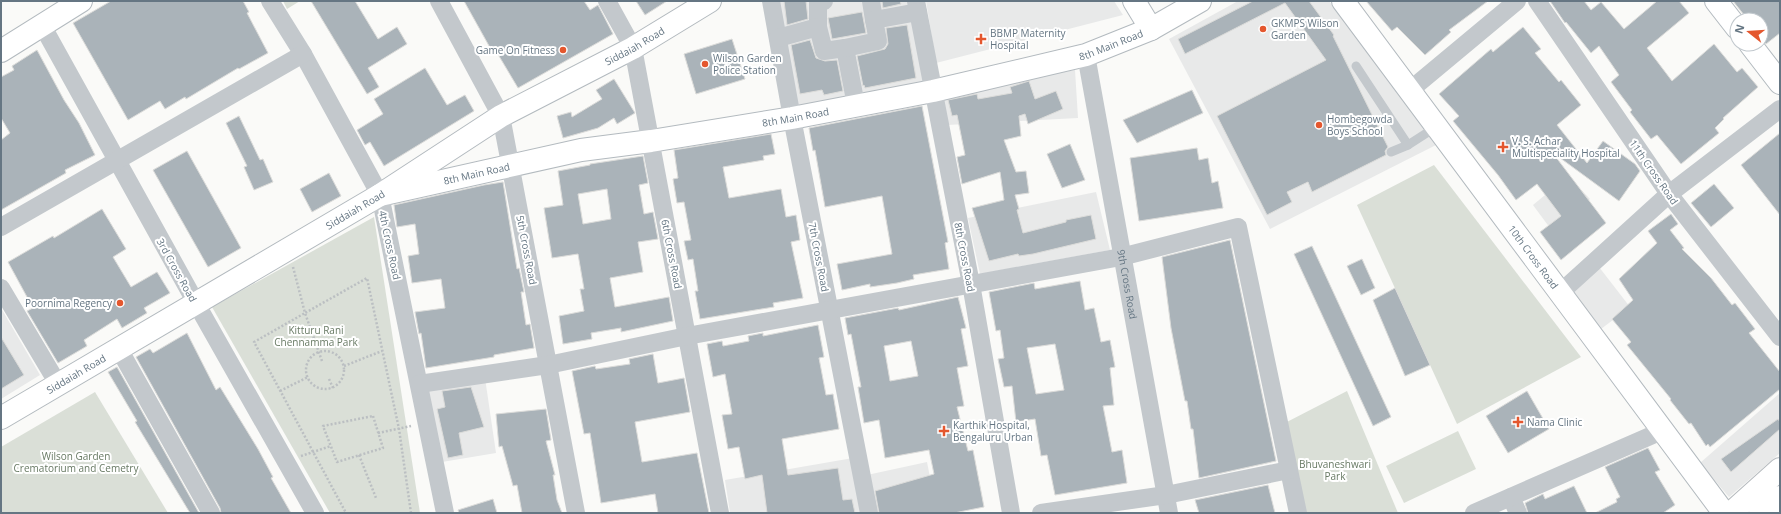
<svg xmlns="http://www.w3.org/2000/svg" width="1781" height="514" viewBox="0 0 1781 514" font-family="'Open Sans',sans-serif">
	<rect width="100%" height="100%" fill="#fafaf8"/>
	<g fill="#e8e9e9">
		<path d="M776,1H909L925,84L794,107Z"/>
		<path d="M926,1H1114L1123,15L936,63Z"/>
		<path d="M1238,1H1329L1436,145L1270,229L1169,39Z"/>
		<path d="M1075,70L1078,118L947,125L940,95Z"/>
		<path d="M1568,176L1590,199L1550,228L1533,205Z"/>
		<path d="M1096,192L1110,250L980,274L968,218Z"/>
		<path d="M1599,267L1630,307L1601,329L1570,289Z"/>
		<path d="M1,308L40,375L1,399Z"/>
		<path d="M485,378L496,453L442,462L427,389Z"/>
		<path d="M1780,393V453L1729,497L1700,463Z"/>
		<path d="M853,458L863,513H730L725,480Z"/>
		<path d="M927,462L937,513H875L867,475Z"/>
	</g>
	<g fill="#dadfd7">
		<path d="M283,1H300L287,9Z"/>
		<path d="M1434,165L1581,357L1457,424L1357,205Z"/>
		<path d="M374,217L420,513H330L212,307Z"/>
		<path d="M1347,391L1398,513H1302L1283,424Z"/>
		<path d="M95,392L168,513H1V447Z"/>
		<path d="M1458,431L1476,469L1404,503L1386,466Z"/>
	</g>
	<g fill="#aab3b9" stroke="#dcdcda" fill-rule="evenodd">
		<path d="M111,1H243L249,12L247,13L268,53L239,69L238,68L186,99L185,97L165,109L160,101L128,120L73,23Z"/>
		<path d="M311,1H355L378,39L397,27L407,44L368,68L379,87L367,94Z"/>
		<path d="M464,1H584L590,10L598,5L613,34L518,88L496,51L493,53Z"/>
		<path d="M636,1H667L645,15Z"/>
		<path d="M784,1H806L808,19L787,25Z"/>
		<path d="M882,1H900L901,4L883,8Z"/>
		<path d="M1253,1H1309L1334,35L1333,36L1388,147L1385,151L1386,155L1312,192L1308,182L1287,192L1292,202L1267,215L1217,116L1326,60L1285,3L1185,54L1178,39Z"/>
		<path d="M1366,1H1488L1449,30L1451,32L1425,55L1397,27L1392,31Z"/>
		<path d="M1550,1H1584L1591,10L1601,2L1624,29L1657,1H1679L1689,13L1647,48L1672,81L1714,44L1737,72L1742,68L1758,87L1723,118L1724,119L1715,128L1719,133L1681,164L1657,135L1651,139L1630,112L1632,110L1611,82L1619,75L1599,46L1591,53L1566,22L1565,23Z"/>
		<path d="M1733,1H1780V33L1766,44L1761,38V20H1748Z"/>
		<path d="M862,12L866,33L832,39L828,18Z"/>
		<path d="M907,25L916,78L865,88L864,85L863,86L857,56L885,49L888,44L886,28Z"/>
		<path d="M1523,27L1541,49L1535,53L1559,82L1561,80L1581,105L1557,125L1587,163L1603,141L1635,164L1640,171L1619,201L1552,152L1606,223L1561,260L1540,232L1561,216L1537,184L1516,200L1498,175L1453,121L1459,116L1439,94L1491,49L1493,52Z"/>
		<path d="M732,39L745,79L696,94L684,54Z"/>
		<path d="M810,40L816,58L825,61L837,60L843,91L824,95L822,90L800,94L791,45Z"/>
		<path d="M37,50L64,100L79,123L95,155L65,170L66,173L1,210V140L10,133L1,118V77L14,70L12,66Z"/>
		<path d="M425,68L447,105L465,95L474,111L384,166L370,142L365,145L357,130L383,114L374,99Z"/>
		<path d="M614,79L635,113L617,124L614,118L598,128L563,138L557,116L571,112L572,117L602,99L596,90Z"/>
		<path d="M1029,81L1035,99L1056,91L1063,109L1028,124L1025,114L1019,116L1021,136L1004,140L1016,172L1026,171L1029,193L1015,195L1019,209L1017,210L1023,233L1066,222V220L1091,215L1096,239L1033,254L1019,256L1018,254L989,261L972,208L1004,200L1000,172L962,184L957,157L965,155L957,115L952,116L948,100L977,94L978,99L1012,93L1010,87Z"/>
		<path d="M1192,90L1203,113L1137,143L1123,120Z"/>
		<path d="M922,106L948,242L945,243L949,269L913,275L914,279L897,283L870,287V284L842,290L837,264L892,254L882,196L825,207L815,150L813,151L809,128Z"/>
		<path d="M239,116L260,160L263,159L273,182L254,190L244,167L247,166L226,123Z"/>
		<path d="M1780,133V215L1741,165Z"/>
		<path d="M771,134L775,154L763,156L764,160L723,167L729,198L781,189L786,217L796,215L800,240L791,242L803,298L773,303L774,307L700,319L695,291H698L693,259L688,260L684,241L691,240L684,202L677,203L673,179L678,178L674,150Z"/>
		<path d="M1070,144L1085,180L1062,188L1047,154Z"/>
		<path d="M1197,148L1199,160L1208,158L1212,183L1218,181L1223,208L1139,221L1130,158Z"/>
		<path d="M187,151L241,248L208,267L153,170Z"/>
		<path d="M643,156L648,183L639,185L644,214L653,212L658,239L638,242L643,272L610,278L615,307L669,297L673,321L621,332V328L591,333L592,339L563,344L559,316L584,311L580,289H584L578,254L552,258L544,208L563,205L558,171L590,165V164ZM607,189L611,219L583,224L578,194Z"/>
		<path d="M329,173L341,196L312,212L300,189Z"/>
		<path d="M503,182L517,269L519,268L524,292H521L526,325L530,324L534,348L494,355V357L426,368L421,333L419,334L415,312L445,308L441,279L412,283L408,256L419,254L415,224L397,227L394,205L484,185Z"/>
		<path d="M1714,184L1734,208L1711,227L1691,203Z"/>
		<path d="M102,209L126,249L113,257L131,287L157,272L170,293L144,308L147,313L122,328L117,319L84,340L87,346L58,363L27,311L33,308L8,262L53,236L54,238Z"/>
		<path d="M1671,214L1678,224L1670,230L1684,248L1682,249L1711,278L1732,305L1735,303L1755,329L1749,333L1780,372V389L1710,447L1708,444L1706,446L1691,423L1689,424L1670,400L1671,399L1627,345L1631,342L1612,319L1633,300L1619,279L1657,243L1648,231Z"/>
		<path d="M1230,240L1276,461L1199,478L1193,429H1191L1187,401H1185L1171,328L1162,257Z"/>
		<path d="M1312,246L1391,417L1373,426L1294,254Z"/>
		<path d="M1362,259L1375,288L1361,295L1347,266Z"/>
		<path d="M1080,281L1085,310L1094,308L1101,342L1110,340L1115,367L1110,368L1114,405L1103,406L1112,452L1122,450L1127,483L1055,495L1047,455L1041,456L1035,419L1016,422L1012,386L1004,387L998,359L1004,358L1000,330L996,331L989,292L1034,283L1035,289ZM1055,344L1064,390L1036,394L1027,348Z"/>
		<path d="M1395,288L1430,365L1405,376L1373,300Z"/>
		<path d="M958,297L966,328L961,329L968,366L957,368L964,406L957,407L968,451L973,450L984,507L954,513H879L875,491L934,474L929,450L885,458L879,420L864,423L858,387H861L851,334L848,335L845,318L898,308L899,310ZM911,341L918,376L890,381L884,346Z"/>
		<path d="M818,325L824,357L819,358L826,395L833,394L839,429L782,439L788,475L838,468L843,500L852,499L855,513H767L762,475L745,479L739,447L728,449L722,415L732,414L725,374L713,377L707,344L722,341L723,346L749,341L748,336L763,333V336Z"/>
		<path d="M187,333L216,390L220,387L258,449L273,477L271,478L291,513H221L220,508L136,357L150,349L153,353Z"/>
		<path d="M1,337L24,375L1,389Z"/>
		<path d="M653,354L658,383L684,378L690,412L635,422L642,462L697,453L709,513H658L655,494L601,503L590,433L584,434L572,371L595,366L596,369L630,364L629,359Z"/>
		<path d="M117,367L199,513H190L135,422L137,421L108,372Z"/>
		<path d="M471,387L484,427L459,433L463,455L448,458L437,409L445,407L442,391Z"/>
		<path d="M1527,391L1549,429L1508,453L1486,416Z"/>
		<path d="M546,409L551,440L546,441L555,475H553L557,500L562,513H522L517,485L513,486L502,446L499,447L496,414Z"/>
		<path d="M1778,419L1780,422V429L1731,472L1721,459Z"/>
		<path d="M1648,448L1660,470L1655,472L1675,505L1663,513H1595L1617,502L1616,499L1620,497L1605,467Z"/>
		<path d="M1268,485L1275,513H1199L1195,500Z"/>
		<path d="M1574,486L1587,513H1528L1525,503L1543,494L1545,499Z"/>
		<path d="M493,499L497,513H459L458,510Z"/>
	</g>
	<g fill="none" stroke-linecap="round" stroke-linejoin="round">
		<g stroke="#b3babf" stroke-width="24">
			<g id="secondary">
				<path d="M1134,1L1151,29"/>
				<path id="s2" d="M1343,1L1724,513"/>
				<path d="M1716,1L1737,28"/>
				<path d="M1750,44L1780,83"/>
				<path d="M1,51L81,1"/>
				<path id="s3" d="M380,195L581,150L651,141L792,118L933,91L1086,55L1151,29L1200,1"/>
				<path id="s4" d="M1,418L380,195L501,116L633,48L710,1"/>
			</g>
		</g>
		<g stroke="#b5babe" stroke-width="24">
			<g id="primary">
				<path d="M1731,513L1780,469"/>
				<path d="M1760,513L1780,497"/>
			</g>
		</g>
		<g stroke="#bbbfc2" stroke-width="2.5" stroke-dasharray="2 2" stroke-linecap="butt">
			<path d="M293,267L305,313L367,278L399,429L411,513"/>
			<circle cx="325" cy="370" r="19"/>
			<path d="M322,361L305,313L254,342L346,513"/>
			<path d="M344,366L382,351"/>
			<path d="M329,379L333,388"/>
			<path d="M280,391L308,377"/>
			<path d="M373,416L383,448L337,462L323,426Z"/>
			<path d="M378,433L411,426"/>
			<path d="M359,455L376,498"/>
			<path d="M301,456L331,446"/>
		</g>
		<g stroke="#c3c8cc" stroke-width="9">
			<path d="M1356,66L1408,145"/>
			<path d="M1391,152L1408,145L1436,127"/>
		</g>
		<g stroke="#c3c8cc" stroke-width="18">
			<path d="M270,1L303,54L380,195L445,513"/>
			<path d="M439,1L501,116L576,513"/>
			<path d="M607,1L633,48L720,513"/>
			<path d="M771,1L792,118L869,513"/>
			<path d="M871,1L874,20"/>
			<path d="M916,1L971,284L1011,513"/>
			<path d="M1537,1L1669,194L1780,337"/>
			<path d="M42,25L196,303L315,513"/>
			<path d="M818,27V2L824,1"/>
			<path d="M778,38L818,27L824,51L845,48L856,105"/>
			<path d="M845,48L878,41L874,20L918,12"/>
			<path id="s1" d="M1086,55L1169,513"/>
			<path d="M1409,91L1517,1"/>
			<path d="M1,227L303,54"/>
			<path d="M1,288L58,384"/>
			<path d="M1561,292L1669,194L1780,109"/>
			<path d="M119,349L211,513"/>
			<path d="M419,384L548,365L687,336L1121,257L1238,227L1298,513"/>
			<path d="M1511,497L1518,513"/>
			<path d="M1041,513L1166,495L1289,470"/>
			<path d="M1474,513L1664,430"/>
		</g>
		<use href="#secondary" stroke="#fff" stroke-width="22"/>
		<use href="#primary" stroke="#fff" stroke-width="22"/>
	</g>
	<g fill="#e4572e" stroke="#fff" stroke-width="1.5">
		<circle cx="1263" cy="29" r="4"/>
		<path d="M979 33h4v4h4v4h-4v4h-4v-4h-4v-4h4z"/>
		<circle cx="563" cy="50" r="4"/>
		<circle cx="705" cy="64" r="4"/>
		<circle cx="1319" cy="125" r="4"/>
		<path d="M1501 141h4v4h4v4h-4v4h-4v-4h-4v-4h4z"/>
		<circle cx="120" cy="303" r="4"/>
		<path d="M1516 416h4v4h4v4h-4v4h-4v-4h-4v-4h4z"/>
		<path d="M942 425h4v4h4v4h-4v4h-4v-4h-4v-4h4z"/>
	</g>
	<g text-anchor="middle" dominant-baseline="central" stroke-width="4" stroke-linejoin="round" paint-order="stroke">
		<g font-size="10" fill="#657683" stroke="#fff" text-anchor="start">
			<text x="1271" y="23">GKMPS Wilson<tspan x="1271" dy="12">Garden</tspan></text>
			<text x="990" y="33">BBMP Maternity<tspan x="990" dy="12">Hospital</tspan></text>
			<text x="555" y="50" text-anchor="end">Game On Fitness</text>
			<text x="713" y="58">Wilson Garden<tspan x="713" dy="12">Police Station</tspan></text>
			<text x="1327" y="119">Hombegowda<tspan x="1327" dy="12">Boys School</tspan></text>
			<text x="1512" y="141">V. S. Achar<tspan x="1512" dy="12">Multispeciality Hospital</tspan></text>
			<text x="112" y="303" text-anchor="end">Poornima Regency</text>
			<text x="1527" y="422">Nama Clinic</text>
			<text x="953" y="425">Karthik Hospital,<tspan x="953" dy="12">Bengaluru Urban</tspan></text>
		</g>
		<g font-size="10" fill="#657683" stroke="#fff">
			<text stroke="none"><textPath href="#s3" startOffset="747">8th Main Road</textPath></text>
			<text stroke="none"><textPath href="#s4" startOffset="735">Siddaiah Road</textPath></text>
			<text stroke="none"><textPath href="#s3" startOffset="423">8th Main Road</textPath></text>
			<text transform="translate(1654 172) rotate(55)">11th Cross Road</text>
			<text stroke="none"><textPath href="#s3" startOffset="99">8th Main Road</textPath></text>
			<text stroke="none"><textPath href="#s4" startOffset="411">Siddaiah Road</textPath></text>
			<text transform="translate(390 245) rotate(78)">4th Cross Road</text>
			<text transform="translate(527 250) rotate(79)">5th Cross Road</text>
			<text transform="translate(672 254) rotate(79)">6th Cross Road</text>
			<text transform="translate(819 257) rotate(79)">7th Cross Road</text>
			<text transform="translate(965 257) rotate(79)">8th Cross Road</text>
			<text stroke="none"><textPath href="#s2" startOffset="319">10th Cross Road</textPath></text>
			<text transform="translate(177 270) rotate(61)">3rd Cross Road</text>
			<text stroke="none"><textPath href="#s1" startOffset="233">9th Cross Road</textPath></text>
			<text stroke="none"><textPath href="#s4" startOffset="87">Siddaiah Road</textPath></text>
		</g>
		<g font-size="10" fill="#687a64" stroke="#fff">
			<text x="316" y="330">Kitturu Rani<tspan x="316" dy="12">Chennamma Park</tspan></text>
			<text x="76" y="456">Wilson Garden<tspan x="76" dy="12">Crematorium and Cemetry</tspan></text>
			<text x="1335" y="464">Bhuvaneshwari<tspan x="1335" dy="12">Park</tspan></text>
		</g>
	</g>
	<rect width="1781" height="514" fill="none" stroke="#657683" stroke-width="4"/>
	<g transform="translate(1749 32) rotate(287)"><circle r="19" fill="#ffffff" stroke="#c1c8cd"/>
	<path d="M0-3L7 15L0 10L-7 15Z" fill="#e4572e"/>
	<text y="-6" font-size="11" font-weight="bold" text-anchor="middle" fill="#657683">N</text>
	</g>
</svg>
